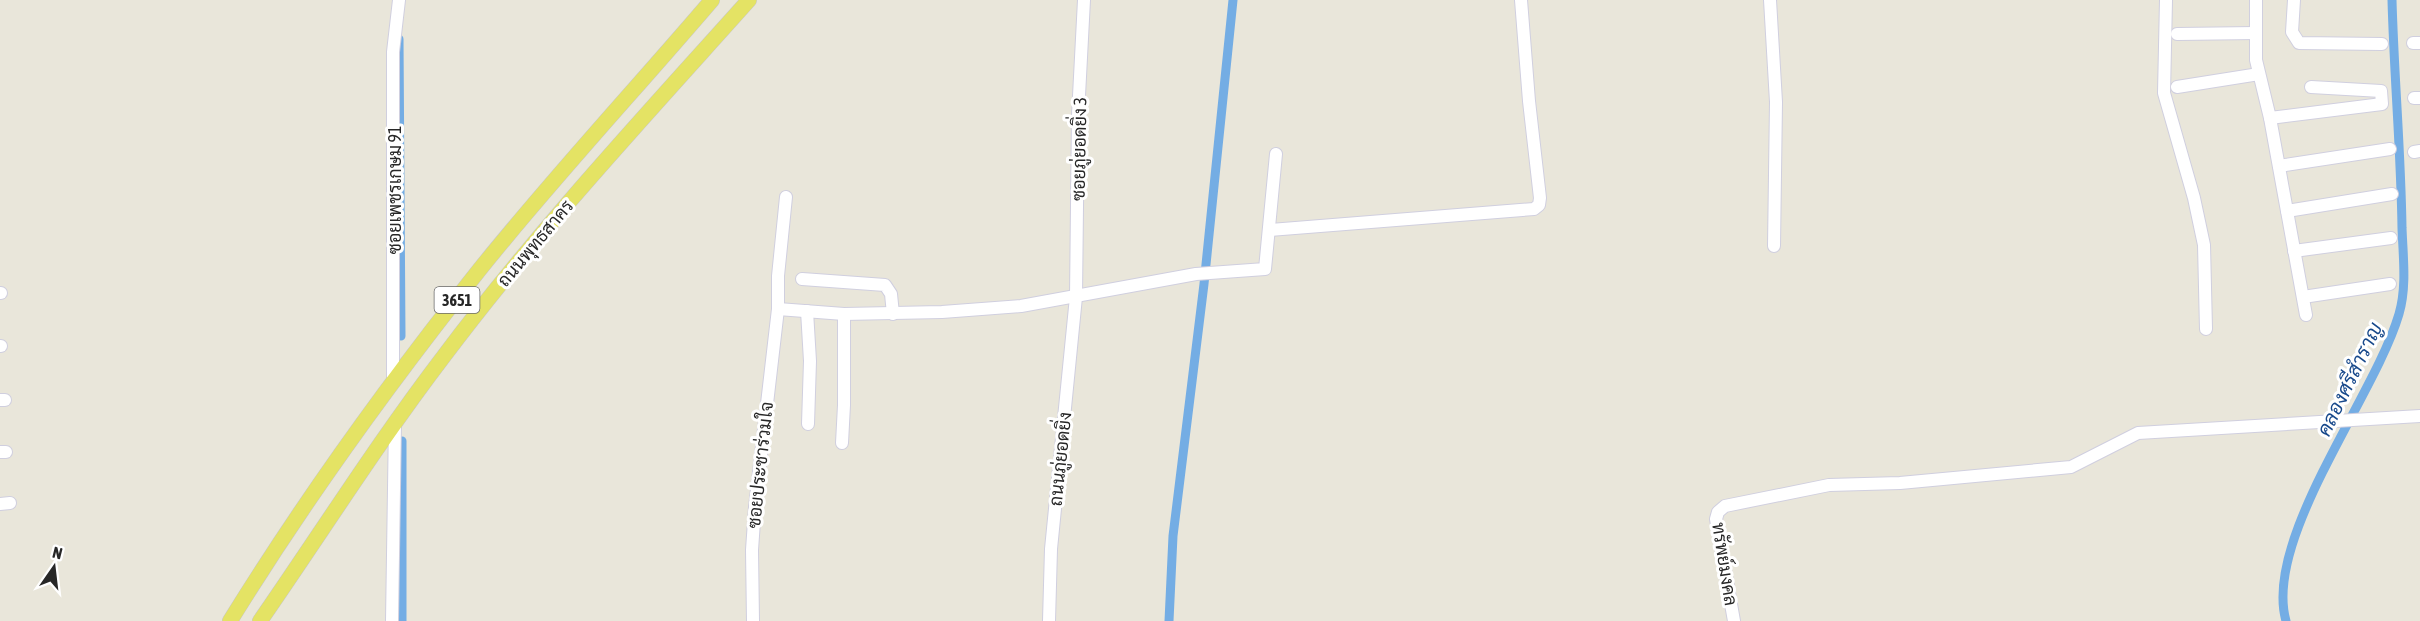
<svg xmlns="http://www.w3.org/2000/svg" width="2420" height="621" viewBox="0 0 2420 621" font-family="'Asap Condensed',Sarabun,sans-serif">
	<rect width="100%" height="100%" fill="#e9e6da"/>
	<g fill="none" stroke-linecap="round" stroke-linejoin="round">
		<g stroke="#74ade4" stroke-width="9">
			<path d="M399,39L401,336"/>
			<path d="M402,621V441"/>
			<path d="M1169,621L1173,536L1204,284L1233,0"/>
			<path d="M2286,621C2263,539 2375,396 2399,314C2407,287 2403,256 2402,228C2401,152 2394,76 2392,0"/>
		</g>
		<g stroke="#d0cfdf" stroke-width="14">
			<g id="minor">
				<path d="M1770,0L1776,102L1774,246"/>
				<path d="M2166,0L2164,93L2194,198L2204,245L2206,329"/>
				<path d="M2256,0V60L2270,118L2306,315"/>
				<path d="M2294,0L2292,32L2299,43L2382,44"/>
				<path d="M2177,34L2256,33"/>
				<path d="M2413,43H2420"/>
				<path d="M2177,87L2259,74"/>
				<path d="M2414,98H2420"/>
				<path d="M2270,118L2382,104L2381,91L2311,87"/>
				<path d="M2414,152L2420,151"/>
				<path d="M2279,166L2390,149"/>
				<path d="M2287,211L2392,194"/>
				<path d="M1269,230L1534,209L1539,205L1540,198L1529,101L1521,0"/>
				<path d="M2294,251L2391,238"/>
				<path d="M802,279L885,285L891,294L893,314"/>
				<path d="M0,293H1"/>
				<path d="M2303,297L2390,284"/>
				<path d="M778,309L844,314L942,312L1021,306L1196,274L1265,269L1276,154"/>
				<path d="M807,311L810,361L808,424"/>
				<path d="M0,346H1"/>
				<path d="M393,381V52L399,0"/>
				<path d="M0,400H5"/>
				<path d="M842,443L844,405V314"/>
				<path d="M0,452H6"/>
				<path d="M0,504L10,503"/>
				<path d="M392,621L395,422"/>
				<path d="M753,621L752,550L755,507L778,309V276L786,197"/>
				<path d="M1049,621L1051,549L1076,297L1078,115L1084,0"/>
				<path d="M1734,621L1716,519L1718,512L1725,506L1829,485L1900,483L2071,467L2138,433L2420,416"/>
			</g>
		</g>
		<g stroke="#c7c7c7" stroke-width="16">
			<g id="major">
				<path d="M230,621C306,498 390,382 480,269C554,177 635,90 712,0"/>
				<path d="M260,621C321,533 379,441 444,356C538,231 645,116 749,0"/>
			</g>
		</g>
		<use href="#minor" stroke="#fff" stroke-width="12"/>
		<use href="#major" stroke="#e4e364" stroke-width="15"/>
	</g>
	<g text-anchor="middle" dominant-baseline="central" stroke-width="6" stroke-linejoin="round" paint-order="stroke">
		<rect fill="#fff" stroke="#686868" stroke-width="1.5" x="434.5" y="287" width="45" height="26" rx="4.5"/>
		<g font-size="16" font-weight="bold" fill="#272727">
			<text x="457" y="300">3651</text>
		</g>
		<g font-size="18" fill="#272727" stroke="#fff">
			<text transform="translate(1079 149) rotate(-89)">ซอยภู่ยอดยิ่ง 3</text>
			<text transform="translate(394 190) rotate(-90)">ซอยเพชรเกษม 91</text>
			<text transform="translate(535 243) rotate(-50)">ถนนพุทธสาคร</text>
			<text transform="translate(1060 459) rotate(-84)">ถนนภู่ยอดยิ่ง</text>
			<text transform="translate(760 465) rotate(-84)">ซอยประชาร่วมใจ</text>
			<text transform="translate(1725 564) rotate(81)">ทรัพย์มงคล</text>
		</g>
		<g font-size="20" font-style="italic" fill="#18498b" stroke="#fff">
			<text transform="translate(2349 379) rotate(-64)">คลองศรีสำราญ</text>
		</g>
	</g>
	<g transform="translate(54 567) rotate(14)" stroke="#ffffff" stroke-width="4.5" paint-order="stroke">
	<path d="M0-4.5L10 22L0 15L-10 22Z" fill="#272727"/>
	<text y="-9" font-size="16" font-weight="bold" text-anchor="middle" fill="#272727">N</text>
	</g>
</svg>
